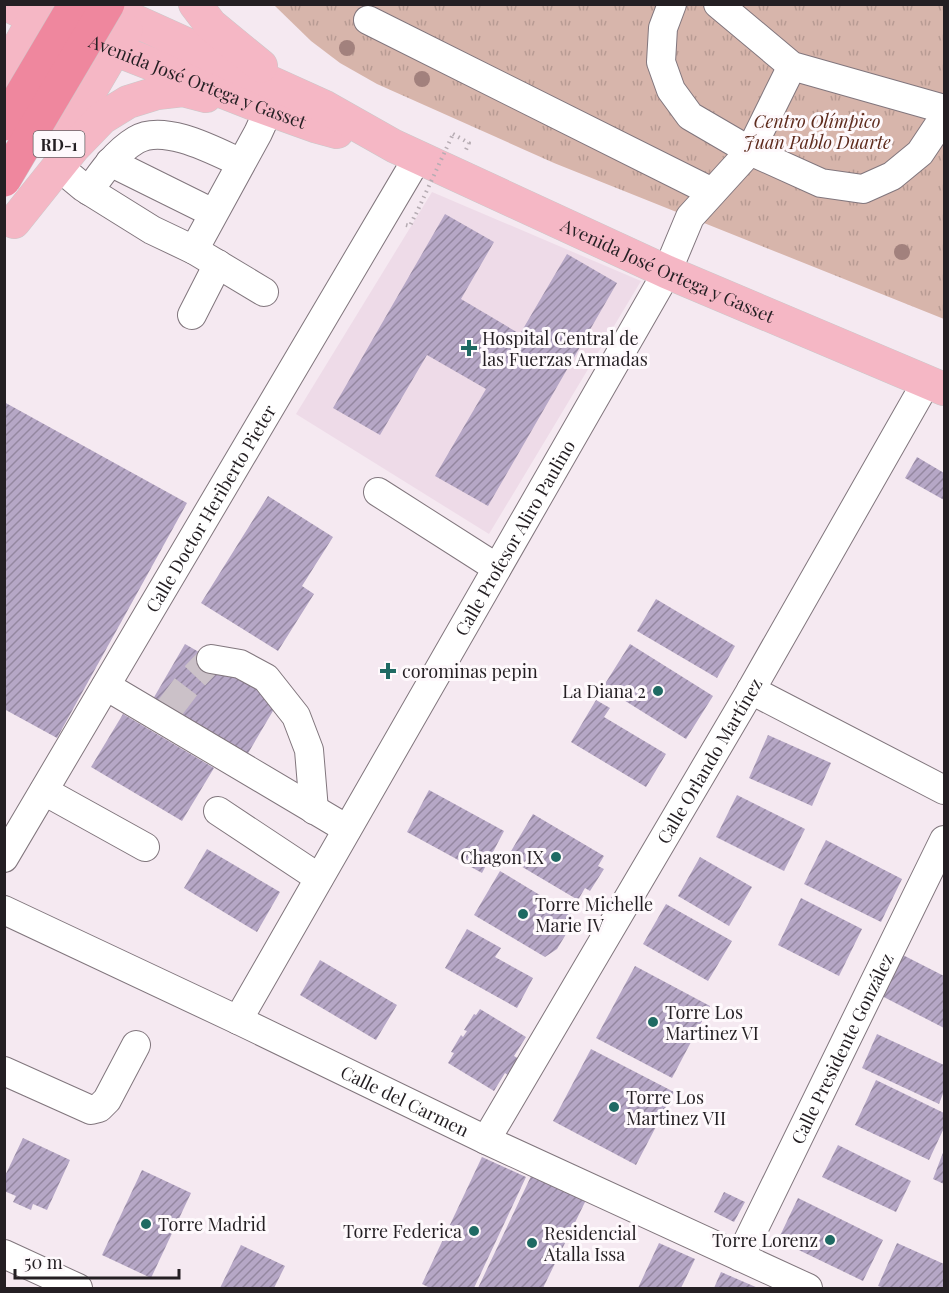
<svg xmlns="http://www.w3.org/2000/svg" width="949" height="1293" viewBox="0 0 949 1293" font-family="'Playfair Display',serif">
	<defs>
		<pattern id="park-tufts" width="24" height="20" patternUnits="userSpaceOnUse" patternTransform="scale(1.5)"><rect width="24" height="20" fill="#d7b5ab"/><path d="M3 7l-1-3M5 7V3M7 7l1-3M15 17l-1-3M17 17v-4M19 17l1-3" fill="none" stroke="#b89b93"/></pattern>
		<pattern id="building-hatch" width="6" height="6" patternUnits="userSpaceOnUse" patternTransform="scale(1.5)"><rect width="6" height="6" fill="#b6a7c6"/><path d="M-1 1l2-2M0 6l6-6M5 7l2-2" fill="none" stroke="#9487a0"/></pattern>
	</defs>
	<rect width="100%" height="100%" fill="#f5e9f1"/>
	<path fill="#eedbe8" d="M432,192L641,281L489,534L296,414Z"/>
	<path fill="url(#park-tufts)" d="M274,5H944V319L554,163L377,84L340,63L311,41Z"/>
	<g fill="url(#building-hatch)">
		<path d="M445,214L494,242L461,299L520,334L567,254L617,283L488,506L435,476L486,389L427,355L380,435L333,408Z"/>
		<path d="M4,402L187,503L57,738L4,709Z"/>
		<path d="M917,457L944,473V500L905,478Z"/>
		<path d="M268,496L333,537L302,586L314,594L278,651L201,603Z"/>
		<path d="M656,599L735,646L717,678L637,631Z"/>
		<path d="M185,644L280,699L247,755L153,699Z"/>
		<path d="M630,644L713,696L686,739L603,687Z"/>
		<path d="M596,700L610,708L604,717L666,754L646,787L571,742Z"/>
		<path d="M123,714L214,768L182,821L91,767Z"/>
		<path d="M768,735L831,763L812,806L749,778Z"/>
		<path d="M429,790L504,831L482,873L407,832Z"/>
		<path d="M737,795L805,829L784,871L716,837Z"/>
		<path d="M533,814L604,856L598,866L604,869L590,891L585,888L578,900L507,858Z"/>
		<path d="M826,840L902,879L881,922L804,884Z"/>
		<path d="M207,849L280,892L257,932L184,888Z"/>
		<path d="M700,857L752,887L729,926L678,896Z"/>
		<path d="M500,871L571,914V926L557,949L545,957L474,915Z"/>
		<path d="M801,898L862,929L839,976L778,945Z"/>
		<path d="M666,904L732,941L708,981L643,944Z"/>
		<path d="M467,929L501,948L495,957L533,978L517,1008L445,968Z"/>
		<path d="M895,951L944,976V1028L874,992Z"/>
		<path d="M320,960L397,1005L376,1040L300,995Z"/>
		<path d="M635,966L710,1006L672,1078L596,1038Z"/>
		<path d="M480,1009L526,1037L514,1056L519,1059L509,1076L505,1073L494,1091L448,1063L454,1053L451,1052L461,1035L463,1037L467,1031L464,1030L474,1014L476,1015Z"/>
		<path d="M877,1034L944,1065V1091L939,1104L862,1068Z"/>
		<path d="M591,1049L674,1092L636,1165L553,1121Z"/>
		<path d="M876,1080L944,1113V1128L929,1160L855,1125Z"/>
		<path d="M23,1138L70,1160L47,1210L33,1204L31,1210L13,1202L16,1196L4,1191V1178Z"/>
		<path d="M838,1145L911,1181L896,1212L822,1177Z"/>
		<path d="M944,1150V1184L933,1179Z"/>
		<path d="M482,1157L526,1177L474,1288H430L422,1284Z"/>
		<path d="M142,1170L191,1193L151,1278L102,1255Z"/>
		<path d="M533,1172L587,1198L543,1288H478Z"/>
		<path d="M724,1192L745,1202L734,1222L714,1212Z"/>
		<path d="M798,1198L883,1240L863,1281L778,1240Z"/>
		<path d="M659,1243L695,1259L681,1288H638Z"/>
		<path d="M897,1243L944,1264V1288H884L878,1286Z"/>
		<path d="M241,1245L285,1266L274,1288H220Z"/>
		<path d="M721,1272L758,1288H714Z"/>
	</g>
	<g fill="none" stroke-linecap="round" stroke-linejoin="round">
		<path stroke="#cbc1c8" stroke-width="28" stroke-dasharray="28 14" stroke-linecap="butt" d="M169,709L191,680L211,659"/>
		<g stroke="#81767d" stroke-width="30">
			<g id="minor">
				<path d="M672,4L663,28L661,62L671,90L690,116L750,151L821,183L863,189L892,176L920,153L944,117"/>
				<path d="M718,4L792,66L944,109"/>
				<path d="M368,20L712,192"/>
				<path d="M110,162L213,213"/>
				<path d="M59,167L83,187L152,230L194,250L258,133L269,109"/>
				<path d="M89,191C102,172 116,152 136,140C164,123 215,151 241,163"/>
				<path d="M194,250L264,292"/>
				<path d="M192,315L218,264"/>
				<path d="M378,492L497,568"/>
				<path d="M211,659L240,664L266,678L296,716L309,750L314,810"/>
				<path d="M106,686L347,829"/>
				<path d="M751,690L944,790"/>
				<path d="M44,791L145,847"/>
				<path d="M218,811L319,878"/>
				<path id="s1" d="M4,858L418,157"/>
				<path id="s2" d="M4,910L238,1020L486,1140L808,1288"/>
				<path id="s3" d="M238,1020L667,272L690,217L750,151L792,66"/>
				<path d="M4,1071L91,1110L99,1108L107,1100L136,1045"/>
				<path id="s4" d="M486,1140L751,690L927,381"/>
				<path d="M4,1254L78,1288"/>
				<path id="s5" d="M740,1257L944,840"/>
			</g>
		</g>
		<g stroke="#cac9ca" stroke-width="34">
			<g id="major">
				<path id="s6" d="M6,4L34,18L251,103L315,126L337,132"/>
				<path id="s7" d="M95,4L133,20L325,107L394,146L667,272L944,389"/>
				<path d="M195,4L211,25L261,66"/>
				<path d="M4,74L42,4"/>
				<path d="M58,146L126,30"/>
				<path d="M14,222L74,147L102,118L128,102L157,93L183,90L206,96"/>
			</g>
		</g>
		<g stroke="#b6acb3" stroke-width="4" stroke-dasharray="1.5 4.5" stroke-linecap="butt">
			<path d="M453,134L469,143L465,152"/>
			<path d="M406,225L410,226L415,215"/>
		</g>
		<use href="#minor" stroke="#fff" stroke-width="28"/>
		<use href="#major" stroke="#f5b7c5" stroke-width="33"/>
		<g stroke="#cac9ca" stroke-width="34" stroke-linecap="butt">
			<g id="highway-bridge">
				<path d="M4,124L75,4"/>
				<path d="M4,180L108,4"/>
			</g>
		</g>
		<path stroke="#b6acb3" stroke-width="4" stroke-dasharray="1.5 4.5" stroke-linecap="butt" d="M416,214L453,134"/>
		<use href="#highway-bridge" stroke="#ef879e" stroke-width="33"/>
	</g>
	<g fill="#a2817d">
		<circle cx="347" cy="48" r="8"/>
		<circle cx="422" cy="79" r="8"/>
		<circle cx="902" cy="252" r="8"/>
	</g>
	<g fill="#1f6a63" stroke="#fef9fc" stroke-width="2">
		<path d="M466 339h6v6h6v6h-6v6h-6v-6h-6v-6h6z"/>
		<path d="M385 662h6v6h6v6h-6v6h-6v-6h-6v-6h6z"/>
		<circle cx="658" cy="691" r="6"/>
		<circle cx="556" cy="857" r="6"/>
		<circle cx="523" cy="914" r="6"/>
		<circle cx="653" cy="1022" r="6"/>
		<circle cx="614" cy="1107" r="6"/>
		<circle cx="146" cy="1224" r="6"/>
		<circle cx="474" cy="1231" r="6"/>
		<circle cx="830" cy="1240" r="6"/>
		<circle cx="532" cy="1243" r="6"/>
	</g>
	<g text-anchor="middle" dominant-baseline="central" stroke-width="6" stroke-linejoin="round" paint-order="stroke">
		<rect fill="#fef9fc" stroke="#656064" stroke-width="1.5" x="33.5" y="131" width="51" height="26" rx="4.5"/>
		<g font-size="16" font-weight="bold" fill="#241f23">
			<text x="59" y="144">RD-1</text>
		</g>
		<g font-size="18" fill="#241f23" stroke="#fef9fc">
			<text stroke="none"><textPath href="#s6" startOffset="207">Avenida José Ortega y Gasset</textPath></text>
			<text stroke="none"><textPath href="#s7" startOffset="632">Avenida José Ortega y Gasset</textPath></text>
			<text stroke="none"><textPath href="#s1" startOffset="406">Calle Doctor Heriberto Pieter</textPath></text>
			<text stroke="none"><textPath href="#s3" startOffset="556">Calle Profesor Aliro Paulino</textPath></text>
			<text stroke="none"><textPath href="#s4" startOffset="440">Calle Orlando Martínez</textPath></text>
			<text stroke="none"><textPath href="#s5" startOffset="232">Calle Presidente González</textPath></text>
			<text stroke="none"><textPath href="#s2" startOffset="444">Calle del Carmen</textPath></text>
		</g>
		<g font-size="18" font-style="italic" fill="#5e2c1e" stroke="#fef9fc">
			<text x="817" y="121">Centro Olímpico<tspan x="817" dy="21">Juan Pablo Duarte</tspan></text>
		</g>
		<g font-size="18" fill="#241f23" stroke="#fef9fc" text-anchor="start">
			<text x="482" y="338">Hospital Central de<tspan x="482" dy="21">las Fuerzas Armadas</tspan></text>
			<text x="402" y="671">corominas pepin</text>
			<text x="646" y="691" text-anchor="end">La Diana 2</text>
			<text x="544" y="857" text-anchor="end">Chagon IX</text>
			<text x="535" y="904">Torre Michelle<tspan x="535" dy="21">Marie IV</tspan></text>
			<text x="665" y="1012">Torre Los<tspan x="665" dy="21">Martinez VI</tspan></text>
			<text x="626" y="1097">Torre Los<tspan x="626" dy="21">Martinez VII</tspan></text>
			<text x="158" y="1224">Torre Madrid</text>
			<text x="462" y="1231" text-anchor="end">Torre Federica</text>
			<text x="544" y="1233">Residencial<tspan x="544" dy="21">Atalla Issa</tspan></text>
			<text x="818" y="1240" text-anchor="end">Torre Lorenz</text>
		</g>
	</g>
	<rect width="949" height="1293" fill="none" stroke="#241f23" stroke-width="12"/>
	<path d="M15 1269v9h164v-9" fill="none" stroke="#241f23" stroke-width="3"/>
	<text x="24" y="1269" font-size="18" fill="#241f23" stroke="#fef9fc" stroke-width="4.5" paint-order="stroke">50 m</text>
</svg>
